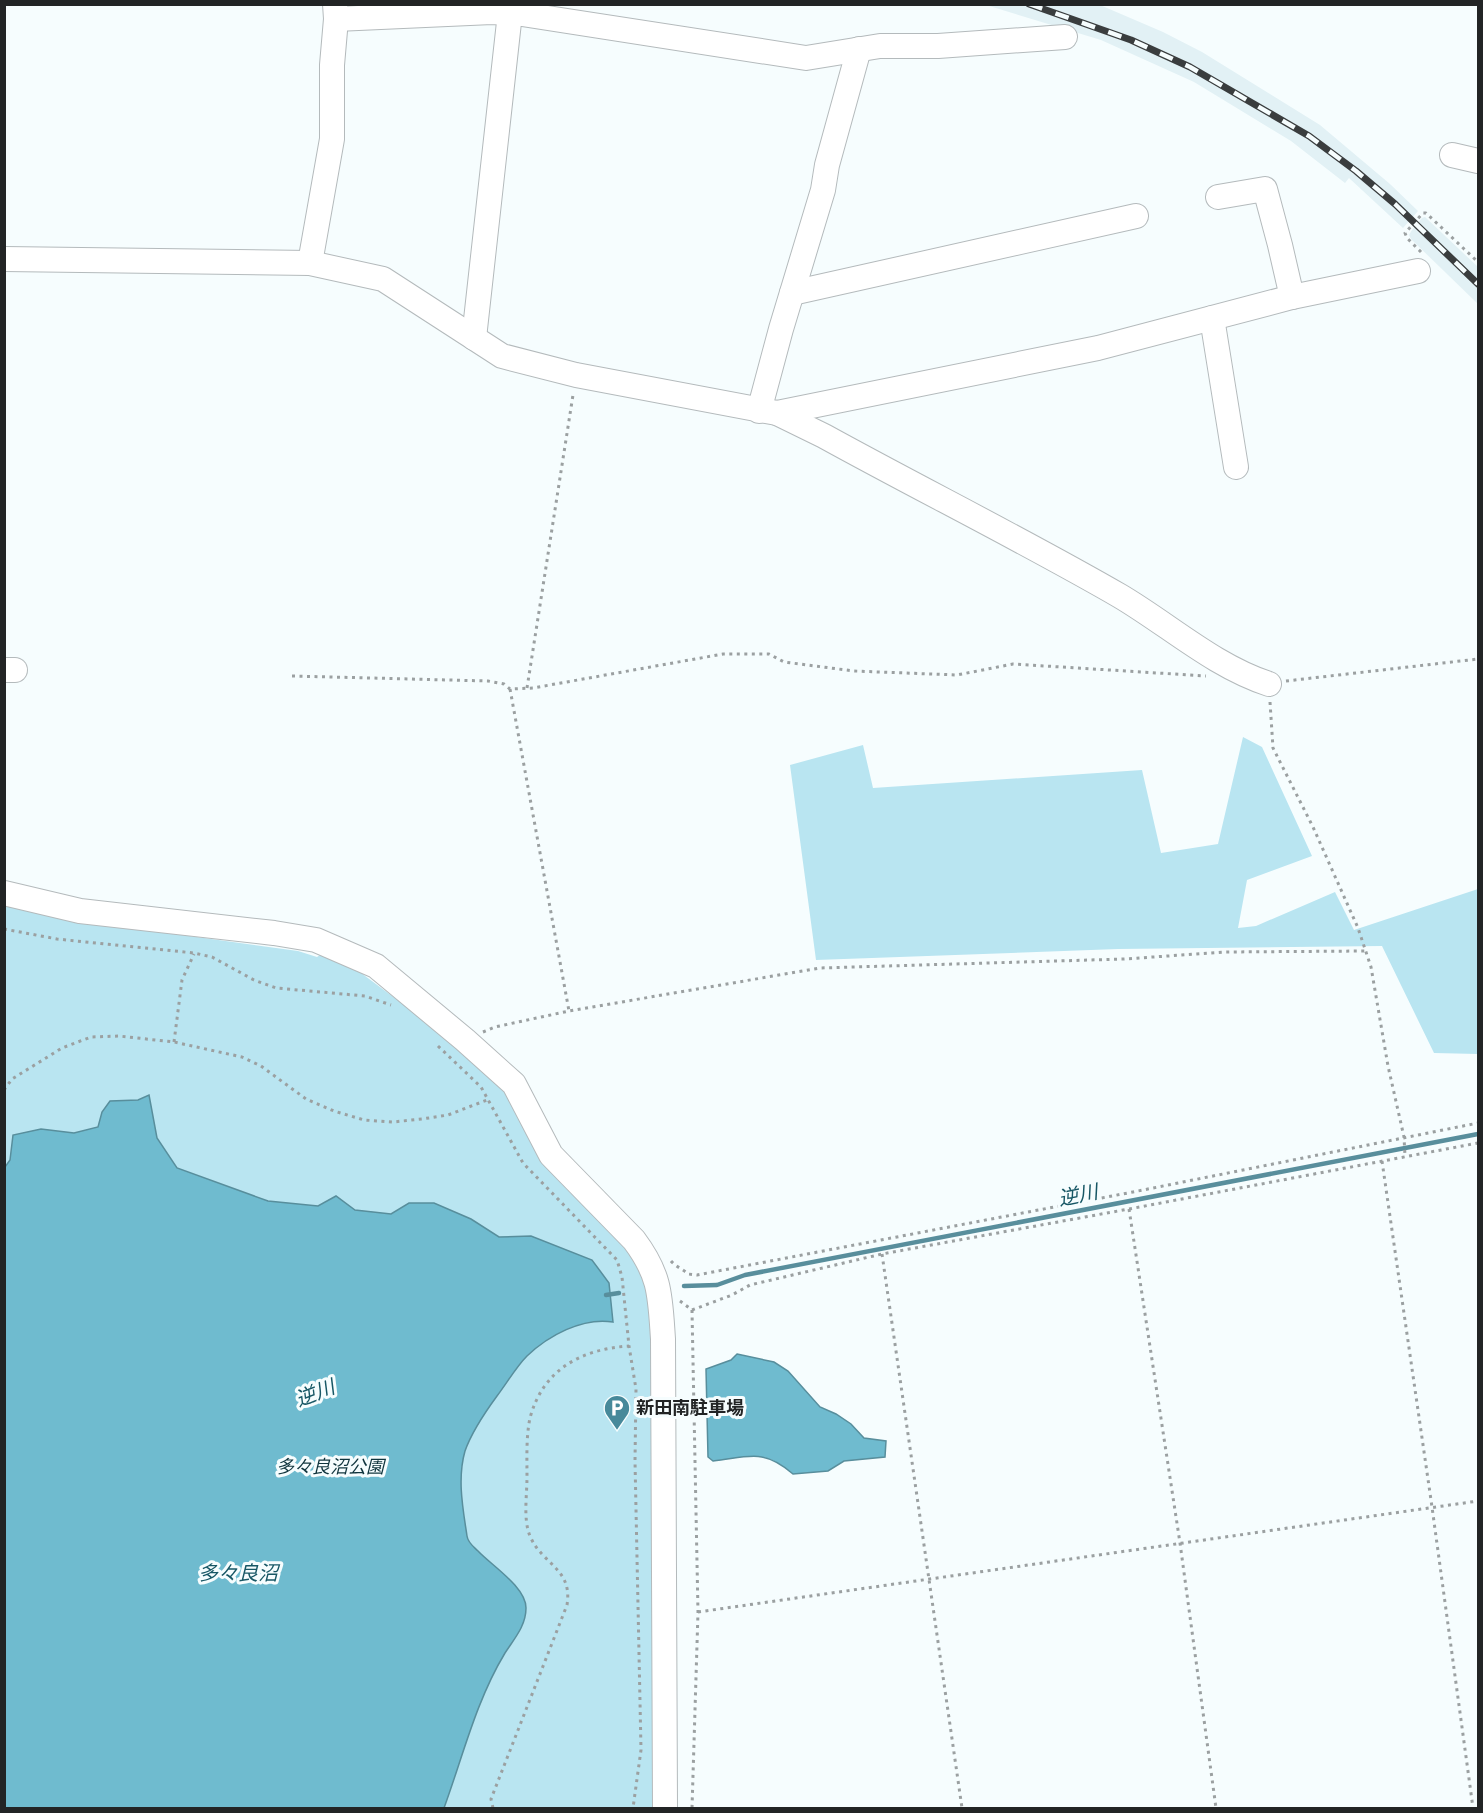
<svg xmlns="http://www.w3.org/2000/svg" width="1483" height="1813" viewBox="0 0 1483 1813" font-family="'Zilla Slab','Noto Sans JP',serif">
	<rect width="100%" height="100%" fill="#f6fdfe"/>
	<g fill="#e2f1f5">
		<path d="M986,5H1100L1163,32L1202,52L1320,125L1390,184L1418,211L1403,228L1349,178L1345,183L1291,141L1194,82L1101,40Z"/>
		<path d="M1425,217L1478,267V304L1411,239L1409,235L1412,230L1422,218Z"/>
	</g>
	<g fill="#b9e5f1">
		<path d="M1243,737L1262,747L1312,856L1247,880L1238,928L1256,926L1335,892L1354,930L1478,889V1054L1434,1053L1382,946L1118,949L816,960L790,765L863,745L873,788L1142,770L1161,853L1218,844Z"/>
		<path d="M5,904L82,921L298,951L317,957L323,953L349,964L427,1022L498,1079L635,1255L648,1277L652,1308L657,1808H5Z"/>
	</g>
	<g fill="#6fbbcf" stroke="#588e9c" stroke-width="1.5">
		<path d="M149,1095L157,1138L177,1168L268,1201L318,1206L336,1196L355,1210L391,1214L409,1203H434L471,1219L499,1237L531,1236L592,1260L609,1283L613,1322C582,1317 548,1336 527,1356C516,1367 507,1383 497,1396C486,1411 471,1434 465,1451C457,1479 463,1509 467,1536C468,1543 473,1546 478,1551C491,1565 526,1587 526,1608C526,1626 514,1639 505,1653C476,1701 463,1756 444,1808H5V1167L10,1160L13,1135L41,1129L74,1133L98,1127L102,1112L110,1101L138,1100Z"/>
		<path d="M737,1354L774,1362L788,1371L820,1407L836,1414L851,1424L864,1438L886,1441L885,1457L844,1461L828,1471L793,1474C763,1448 749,1457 713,1461L708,1457L706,1369L731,1360Z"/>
	</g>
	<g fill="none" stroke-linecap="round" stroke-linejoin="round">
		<g stroke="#588e9c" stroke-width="4.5">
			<path d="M684,1286L717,1285L745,1275L1478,1134"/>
			<path d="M606,1295L619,1293"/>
		</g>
		<g stroke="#b4babc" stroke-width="26">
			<g id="minor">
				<path d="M336,19L492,12L522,14L806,58L880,46H938L1065,37"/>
				<path d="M1452,155L1478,161"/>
				<path d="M1218,197L1265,189L1280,245L1292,297"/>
				<path d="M4,259L310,263L383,279L502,356L576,375L777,413L1098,348L1292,297L1418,271"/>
				<path d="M310,263L332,139V65L336,19L335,4"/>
				<path d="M792,293L1136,216"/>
				<path d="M1212,318L1236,467"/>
				<path d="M474,338L510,13"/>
				<path d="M759,411L781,329L823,190L827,165L859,49"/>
				<path d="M777,413L824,436C922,490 1023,540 1120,596C1169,625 1214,666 1269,684"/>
				<path d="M4,670H15"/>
				<path d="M4,893L80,911L274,933L316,940L376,966L465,1040L514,1084L551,1155L634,1240C661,1276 660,1296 663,1339L665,1808"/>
			</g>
		</g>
		<g stroke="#9ba0a1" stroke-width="3" stroke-dasharray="3 4.5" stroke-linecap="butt">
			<path d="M1421,252L1407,238L1405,233L1423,213H1426L1478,262"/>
			<path d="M292,676L488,681L504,684L510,689L533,688L723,654H769L784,662L854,671L957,675L1013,664L1206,676"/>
			<path d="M1286,681L1478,659"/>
			<path d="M527,688L573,395"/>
			<path d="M510,689L569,1011"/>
			<path d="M1270,702L1273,748L1313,827L1358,928L1371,967L1388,1066L1404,1137L1405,1156"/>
			<path d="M4,929L57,939L194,953L212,957L254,980L276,988L365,996L391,1005"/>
			<path d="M483,1032L495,1027L569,1011L820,968L1124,959L1226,952L1366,951"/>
			<path d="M174,1042L182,980L194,954"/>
			<path d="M438,1046L481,1087L523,1163L617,1260L622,1277L629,1346L636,1389L635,1461L641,1750L633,1808"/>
			<path d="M4,1090L12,1079L62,1048L91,1037L119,1036L174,1042L242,1057L261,1066L306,1099L334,1111L364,1120L393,1122L422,1119L448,1115L487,1100"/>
			<path d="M1382,1161L1432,1507L1473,1808"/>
			<path d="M1129,1209L1180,1543L1216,1808"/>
			<path d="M882,1254L962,1808"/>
			<path d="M671,1261C676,1267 683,1269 688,1274L697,1275L1133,1192L1478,1123"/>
			<path d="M680,1301L692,1310L698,1612L692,1808"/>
			<path d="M692,1310L732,1295L750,1285L882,1254L1129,1209L1478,1143"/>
			<path d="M698,1612L1478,1501"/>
			<path d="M493,1808L491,1799L567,1605C573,1568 542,1565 530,1536C523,1519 527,1496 527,1477C527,1458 526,1437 530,1418C543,1369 582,1349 629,1346"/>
		</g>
		<use href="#minor" stroke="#fff" stroke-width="24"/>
		<g stroke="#3a3d3e" stroke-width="7">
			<path id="rail" d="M1029,4L1131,40L1190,67L1309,136L1356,171L1395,204L1478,284"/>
		</g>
		<use href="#rail" stroke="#f6fdfe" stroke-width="4.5" stroke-dasharray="14" stroke-linecap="butt"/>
	</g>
	<defs>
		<g id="parking-pin" transform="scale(1.35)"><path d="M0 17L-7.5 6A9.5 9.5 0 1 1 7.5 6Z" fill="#47899a" stroke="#f6fdfe"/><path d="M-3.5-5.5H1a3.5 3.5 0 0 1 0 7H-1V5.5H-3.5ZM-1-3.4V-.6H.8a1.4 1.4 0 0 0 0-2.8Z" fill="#fff"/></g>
	</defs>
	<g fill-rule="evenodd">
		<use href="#parking-pin" x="617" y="1408"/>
	</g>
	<g text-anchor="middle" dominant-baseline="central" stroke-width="6" stroke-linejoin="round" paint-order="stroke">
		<g font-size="18" font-weight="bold" fill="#222425" stroke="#f6fdfe" text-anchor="start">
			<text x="636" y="1408">新田南駐車場</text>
		</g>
		<g font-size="18" font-style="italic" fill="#0f343d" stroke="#f6fdfe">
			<text x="330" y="1467">多々良沼公園</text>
		</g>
		<g font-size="20" font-style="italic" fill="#175765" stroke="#f6fdfe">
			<text transform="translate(1078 1195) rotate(-11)">逆川</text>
			<text transform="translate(315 1393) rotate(-21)">逆川</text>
			<text x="238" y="1573">多々良沼</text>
		</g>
	</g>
	<rect width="1483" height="1813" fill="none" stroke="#222425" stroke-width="12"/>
</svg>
